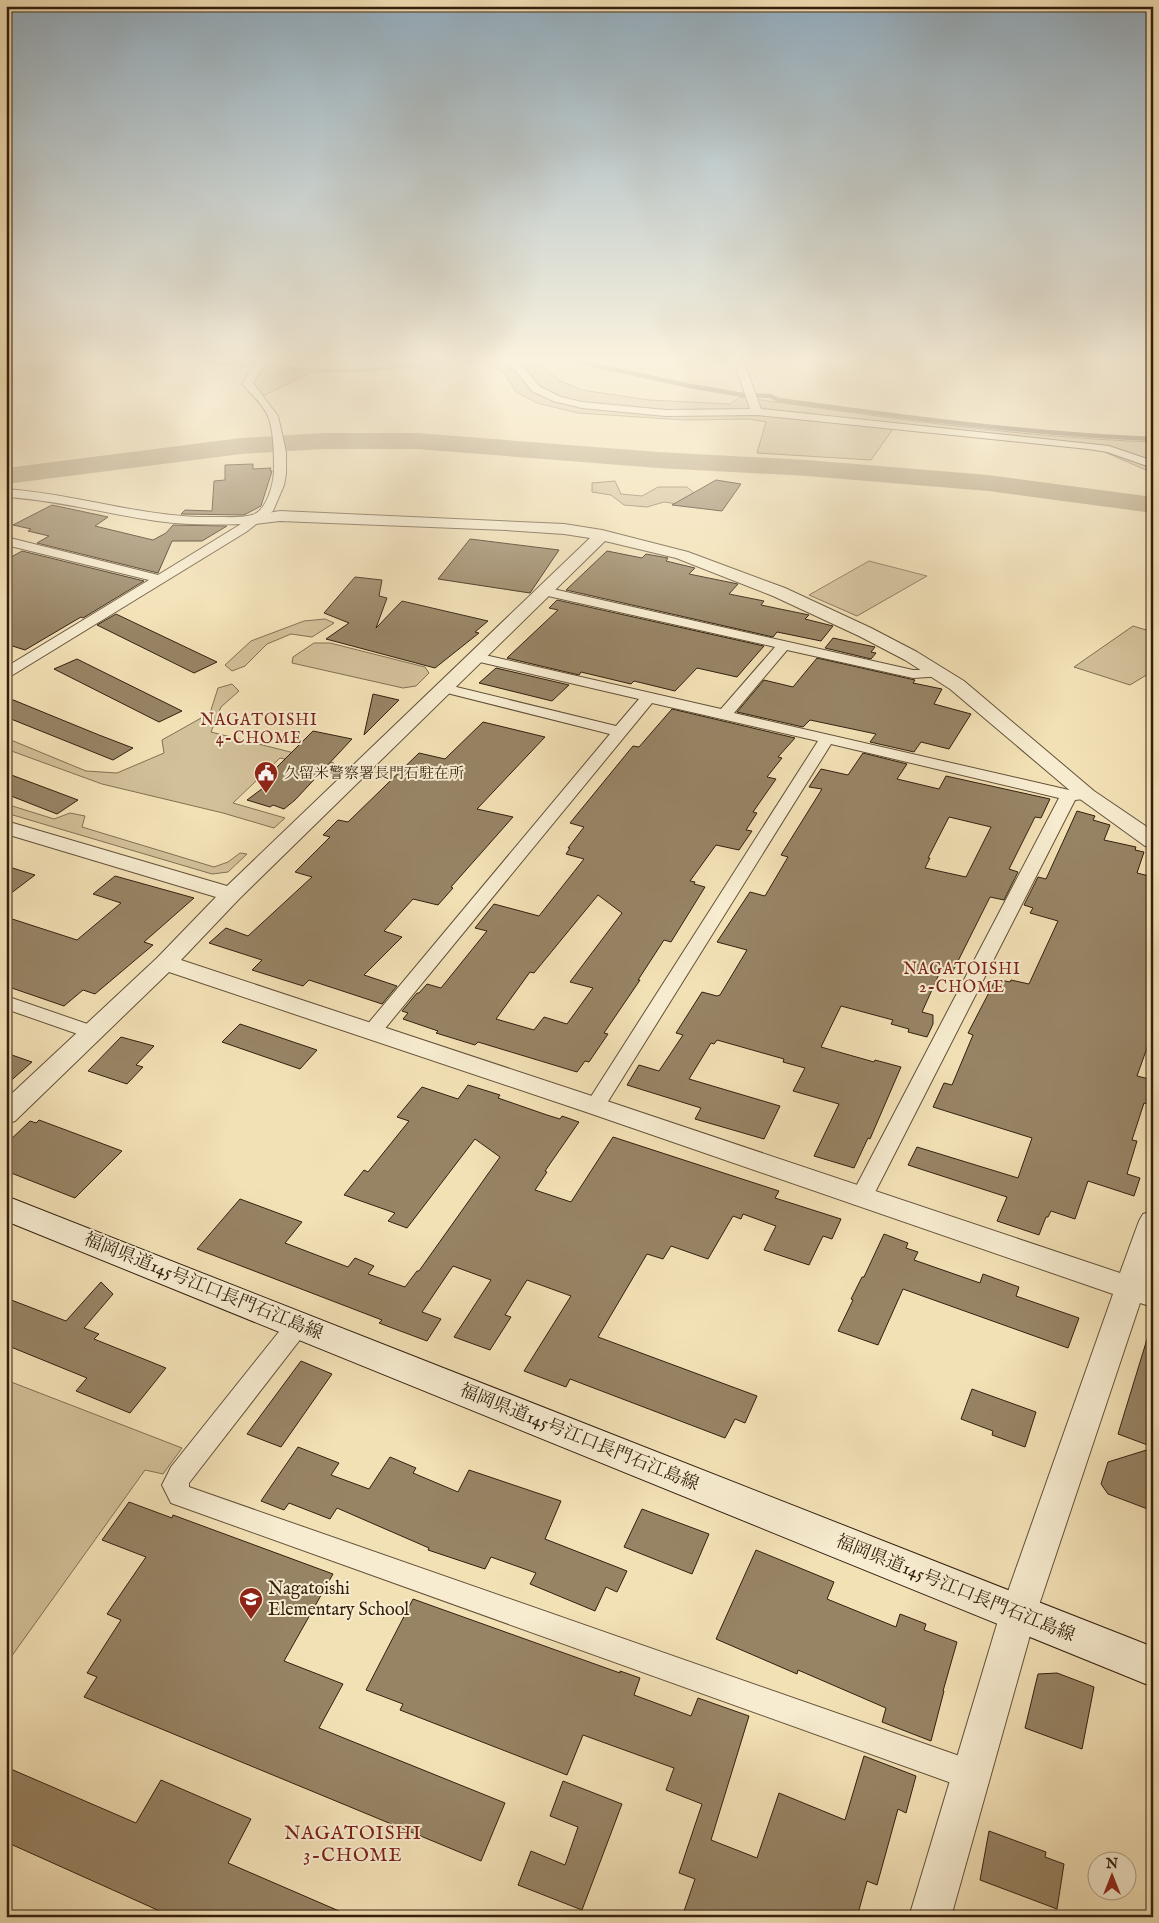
<svg xmlns="http://www.w3.org/2000/svg" width="1159" height="1923" viewBox="0 0 1159 1923" font-family="'IM FELL English','Noto Serif JP',serif">
	<rect width="100%" height="100%" fill="#f3e1b6"/>
	<filter id="stains"><feTurbulence type="fractalNoise" baseFrequency=".004" numOctaves="4"/><feColorMatrix values="0 0 0 0 .2 0 0 0 0 .09 0 0 0 0 .02 0 0 0 .5 -.17"/></filter>
	<radialGradient id="worn" r=".72"><stop offset=".6" stop-color="#630" stop-opacity="0"/><stop offset="1" stop-color="#630" stop-opacity=".3"/></radialGradient>
	<g fill="#d2c099" stroke="#827054">
		<path d="M195,362H447L359,372H311L263,396L253,382L261,368Z"/>
		<path d="M460,362H529L542,365L560,381L582,390L649,400L730,404L740,397C877,416 1014,437 1153,442V473L1100,450L893,429L871,460L757,453L766,422L749,419L684,420L578,413L537,403L516,392L504,373L490,365Z"/>
		<path d="M615,481L621,494L642,496L658,487H687L700,498L692,506L664,502L647,507L624,505L611,495L592,492V483Z"/>
		<path d="M869,561L927,576L857,616L809,595Z"/>
		<path d="M325,619L334,623L312,637L291,634L267,644L245,666L232,671L225,665L251,641L304,621Z"/>
		<path d="M1133,626L1153,632V671L1130,685L1074,667Z"/>
		<path d="M314,643H330L425,667L429,673L416,686L403,688L292,663L293,657Z"/>
		<path d="M232,684L239,691L221,707L211,732L334,763L332,769L280,758L233,803L285,818L274,828L223,813L102,784L6,749V738L86,771L117,773L164,753L162,740L210,713L218,688Z"/>
		<path d="M6,804L54,819L70,813L85,816L82,827L214,867L228,862L240,853L247,854L228,872L212,874L6,813Z"/>
		<path d="M6,1380L182,1448L163,1474L145,1470L6,1664Z"/>
	</g>
	<g fill="none" stroke-linecap="round" stroke-linejoin="round">
		<path stroke="#7f6c51" stroke-width="4.5" d="M580,362L690,386L743,395L770,396L779,400C903,417 1027,434 1153,439"/>
		<path fill="#b29f7d" fill-rule="evenodd" d="M322,433H417L658,452L807,460L988,475L1153,497V513L988,491L807,476L658,468L417,449H322L241,454L6,484V468L241,438Z"/>
	</g>
	<g fill="#978465" stroke="#331f0e" fill-rule="evenodd">
		<path d="M253,464V469L271,468L270,471H272L261,506L244,515L181,514L185,510L212,511L214,481L225,480V465Z"/>
		<path d="M716,480L741,484L722,511L672,505Z"/>
		<path d="M52,505L108,517L95,526L153,540L166,533L173,525L227,526L202,541H172L158,573L37,543L49,536L28,531L31,529L13,525Z"/>
		<path d="M470,539L559,550L530,593L438,579Z"/>
		<path d="M22,551L144,581L83,618L81,617L25,650L6,644V560Z"/>
		<path d="M607,551L642,558L646,554L668,558L666,561L695,568L689,574L738,584L729,594L764,601L761,605L809,615L805,619L833,626L821,641L777,632L773,637L566,590Z"/>
		<path d="M355,577L382,580L379,596L387,598L376,628L402,601L488,621L475,632L479,633L435,668L326,639L349,623L324,613Z"/>
		<path d="M557,600L764,646L737,677L697,668L675,691L634,681L631,684L581,672L579,675L507,658L558,610L549,608Z"/>
		<path d="M116,614L217,662L194,673L97,625Z"/>
		<path d="M833,638L875,647L871,652L876,653L871,659L825,648Z"/>
		<path d="M817,658L915,680L913,683L942,689L934,704L971,714L949,749L921,742L914,752L870,742L876,734L810,720L803,727L737,712L764,680L793,687Z"/>
		<path d="M77,659L182,711L159,722L54,669Z"/>
		<path d="M496,668L569,685L552,701L479,683Z"/>
		<path d="M373,694L399,700L364,735Z"/>
		<path d="M6,697L99,735L133,748L113,760L6,717Z"/>
		<path d="M672,709L795,738L778,757L782,758L767,777L776,779L753,812L757,813L746,830L752,831L739,850L716,845L690,881L695,882L694,884L705,887L671,942L664,940L638,980H640L604,1033L608,1034L589,1062L585,1061L577,1072L478,1042L475,1045L436,1033L438,1031L403,1019L408,1013L402,1011L417,993H419L427,984L441,988L487,931L475,928L494,904L539,916L584,859L566,854L570,848H568L584,827L570,823L633,746L639,747ZM598,895L622,913L570,982L593,988L567,1024L544,1017L534,1030L496,1019L530,972L534,973Z"/>
		<path d="M483,722L545,737L477,809L513,817L451,887L453,888L438,905L413,899L384,931L402,937L364,975L397,986L382,1004L309,980L303,986L252,970L262,960L209,943L226,928L248,936L312,877L295,872L330,837L323,835L338,820L348,822L419,753L445,759Z"/>
		<path d="M313,731L352,739L295,800L284,809L273,805L270,807L247,800L275,779L267,777Z"/>
		<path d="M863,753L907,764L897,779L939,789L946,776L1050,799L1041,818L1035,817L1009,869L1018,872L1004,900L990,897L951,975L940,972L922,1012L933,1015V1024L927,1037L908,1032L909,1029L891,1024L893,1020L841,1006L821,1047L874,1062L875,1060L901,1067L870,1139L868,1138L854,1168L814,1156L839,1104L793,1091L805,1068L783,1062L784,1059L717,1040L714,1044L711,1043L689,1079L780,1106L764,1139L695,1119L701,1108L627,1085L639,1065L659,1071L683,1035L676,1033L702,992L717,996L720,995L747,950L717,942L750,892L765,896L788,857L781,855L822,789L809,787L821,769L848,775ZM949,817L991,827L966,877L925,868L930,858H928Z"/>
		<path d="M6,773L78,800L57,814L6,794Z"/>
		<path d="M1077,811L1095,816L1093,820L1110,825L1104,840L1136,847L1135,850L1144,852L1137,873L1153,877V1031L1137,1076L1153,1080V1106L1144,1103L1132,1140L1137,1141L1127,1174L1140,1178L1134,1196L1088,1181L1075,1219L1051,1211L1048,1217H1046L1039,1235L997,1221L1007,1197L908,1165L917,1147L1018,1178L1032,1138L933,1107L944,1083L952,1085L973,1035L968,1033L996,979L1010,982L1011,980L1029,984L1058,921L1030,913L1033,908L1024,905L1038,877L1046,879Z"/>
		<path d="M6,866L35,875L6,897Z"/>
		<path d="M115,876L194,898L144,942L153,945L95,994L83,990L64,1006L6,986V917L77,940L121,903L93,894Z"/>
		<path d="M240,1024L317,1050L300,1069L222,1042Z"/>
		<path d="M121,1037L154,1046L136,1065L143,1067L127,1084L88,1071Z"/>
		<path d="M6,1053L32,1062L6,1085Z"/>
		<path d="M468,1085L500,1095L498,1098L547,1115L560,1119L562,1116L579,1122L545,1171L547,1172L535,1190L571,1202L613,1137L779,1191L775,1198L841,1219L832,1239L823,1236L809,1265L764,1250L776,1226L743,1214L741,1219L733,1216L708,1259L671,1246L663,1259L647,1254L598,1337L757,1396L745,1423L735,1419L725,1438L570,1379L566,1387L524,1371L571,1296L527,1280L505,1315L511,1317L490,1350L454,1337L491,1280L453,1266L422,1312L441,1319L427,1341L379,1323L382,1320L197,1249L240,1199L302,1222L285,1243L348,1267L355,1258L374,1266L368,1274L405,1287L417,1271H419L500,1157L475,1139L407,1228L388,1221L395,1213L344,1195L364,1170L368,1172L409,1121L397,1117L422,1087L458,1099Z"/>
		<path d="M39,1120L122,1151L75,1198L6,1171V1144L30,1121L36,1123Z"/>
		<path d="M884,1234L908,1243L906,1248L918,1252L914,1260L980,1283L983,1274L1019,1287L1016,1296L1079,1318L1068,1348L903,1289L878,1345L838,1331L853,1300L851,1299L862,1277H864Z"/>
		<path d="M101,1282L113,1294L84,1328L99,1334L94,1339L166,1368L130,1413L76,1391L87,1378L6,1345V1298L66,1321Z"/>
		<path d="M1148,1336H1153V1447L1118,1434Z"/>
		<path d="M301,1361L332,1374L281,1447L247,1434Z"/>
		<path d="M972,1389L1036,1412L1025,1447L992,1435L993,1431L961,1419Z"/>
		<path d="M298,1447L339,1463L331,1475L369,1489L390,1457L416,1468L413,1473L458,1492L469,1470L561,1501L545,1539L627,1571L617,1592L606,1587L595,1611L530,1584L536,1573L491,1557L485,1569L428,1550L429,1548L337,1508L330,1519L289,1503L284,1510L261,1501Z"/>
		<path d="M1153,1448V1511L1108,1494L1101,1484L1108,1462Z"/>
		<path d="M129,1502L172,1518L173,1515L333,1574L284,1661L343,1684L319,1728L505,1803L481,1861L84,1697L97,1677L87,1673L121,1620L107,1614L146,1557L102,1540Z"/>
		<path d="M642,1509L709,1534L692,1574L624,1547Z"/>
		<path d="M756,1550L834,1582L827,1599L896,1627L900,1614L926,1624L924,1630L957,1642L943,1691H944L931,1741L882,1722L886,1708L798,1670L797,1674L716,1639Z"/>
		<path d="M413,1599L620,1673V1671L640,1678L634,1695L691,1716L698,1698L749,1716L711,1840L757,1858L779,1793L845,1820L864,1756L916,1776L906,1813L898,1809L877,1885L867,1881L857,1917H682L695,1879L679,1873L702,1804L666,1790L674,1768L583,1735L567,1775L400,1710L403,1704L366,1690Z"/>
		<path d="M1057,1673L1094,1687L1082,1749L1025,1728L1038,1674Z"/>
		<path d="M6,1767L136,1823L161,1780L251,1819L228,1863L353,1917H173L6,1842Z"/>
		<path d="M563,1781L622,1804L582,1910L518,1885L531,1851L565,1865L578,1827L550,1816Z"/>
		<path d="M989,1831L1046,1852L1045,1857L1064,1864L1057,1909L980,1880Z"/>
	</g>
	<g fill="none" stroke-linecap="round" stroke-linejoin="round">
		<g stroke="#635038" stroke-width="2">
			<g id="minor">
				<path d="M259,362H270L260,371L253,383L278,416L286,452V474L284,485L273,511L246,532L11,676L6,677V667L149,580L6,545V537L158,575L241,524C213,525 185,525 157,521C107,514 57,500 6,497V489C78,494 146,519 218,517C228,517 242,518 252,515C267,511 274,483 274,469C274,453 274,432 268,416C263,404 250,393 242,384L252,367Z"/>
				<path d="M273,362H398C387,372 284,372 273,362Z"/>
				<path d="M496,362H510L522,365L540,387L561,397L582,402L666,410L750,409L734,362H744L761,409L1109,446L1153,461V468L1107,452L1088,449L757,415L666,416L582,408L553,401L532,391L514,369Z"/>
				<path d="M544,587L913,670H944L946,673L944,676L913,678L787,650L734,713L1069,790L1093,792L1095,795L1093,798L1075,800L869,1204L861,1206L853,1204L850,1198L1059,798L831,744L602,1111L595,1113L588,1111L585,1106L818,741L652,703L378,1037L371,1038L364,1037L361,1032L610,734L439,691L437,688L439,685L444,684L616,726L639,699L471,660L469,657L471,654L476,653L721,709L775,647L539,594L537,591L539,588Z"/>
				<path d="M6,996L99,1028L102,1033L99,1038L92,1039L6,1009Z"/>
				<path d="M298,1316L306,1318L310,1325L306,1332L189,1483V1487L971,1760L982,1764L986,1775L982,1786L971,1790L171,1503L162,1485L171,1467L290,1318Z"/>
			</g>
		</g>
		<g stroke="#635038" stroke-width="2">
			<path id="tertiary" d="M280,511L564,524L602,530L688,552L785,588L871,628L917,652L964,681L1094,791L1153,831V847L1145,846L1080,799L950,689L905,660L859,636L773,596L676,558L605,541L239,899L181,960L604,1100L1120,1273L1139,1221L1143,1214L1153,1211V1264L1147,1282L1153,1284V1307L1140,1303L1036,1614L951,1917H909L1000,1614L1113,1294L586,1112L169,972L15,1121L6,1124V1099L157,958L216,897L6,834V821L227,886L590,538L564,534L506,530L280,521L255,524L249,522L247,519L249,516Z"/>
		</g>
		<g stroke="#331f0e" stroke-width="2">
			<path id="secondary" d="M6,1196L1153,1647V1687L6,1221Z"/>
		</g>
		<use href="#minor" fill="#f7ecd0" fill-rule="evenodd"/>
		<use href="#tertiary" fill="#f7ecd0" fill-rule="evenodd"/>
		<use href="#secondary" fill="#f7ecd0" fill-rule="evenodd"/>
	</g>
	<linearGradient id="sky" x2="0" y2="1"><stop stop-color="#92acbd"/><stop offset="0.57" stop-color="#faf2de"/><stop offset="1" stop-color="#faf2de" stop-opacity="0"/></linearGradient>
	<rect width="1159" height="631" fill="url(#sky)"/>
	<defs>
		<g id="civic-pin" transform="scale(1.25)"><path d="M0 17L-7.5 6A9.5 9.5 0 1 1 7.5 6Z" fill="#8f2418" stroke="#f7ecd0"/><path d="M-.6-6.5H3V-4.5H.6V-3L4-1V1h2V6H-6V1h2V-1L-.6-3ZM-1.2 2.5V6h2.4V2.5Z" fill="#fff"/></g>
		<g id="school-pin" transform="scale(1.25)"><path d="M0 17L-7.5 6A9.5 9.5 0 1 1 7.5 6Z" fill="#8f2418" stroke="#f7ecd0"/><path d="M0-5L7-2L0 1L-7-2ZM-4 1L0 2.5L4 1V4Q0 6-4 4Z" fill="#fff"/></g>
	</defs>
	<g fill-rule="evenodd">
		<use href="#civic-pin" x="266" y="773"/>
		<use href="#school-pin" x="251" y="1599"/>
	</g>
	<g text-anchor="middle" dominant-baseline="central" stroke-width="4" stroke-linejoin="round" paint-order="stroke">
		<g font-size="15" fill="#331f0e" stroke="#f7ecd0" text-anchor="start">
			<text x="284" y="773">久留米警察署長門石駐在所</text>
		</g>
		<g font-size="16" letter-spacing="1" fill="#7a1f14" stroke="#f7ecd0">
			<text x="259" y="721">NAGATOISHI<tspan x="259" dy="18">4-CHOME</tspan></text>
			<text x="962" y="970">NAGATOISHI<tspan x="962" dy="18">2-CHOME</tspan></text>
		</g>
		<g font-size="18" fill="#331f0e" stroke="#f7ecd0">
			<text transform="translate(203 1287) rotate(22)">福岡県道145号江口長門石江島線</text>
			<text transform="translate(579 1438) rotate(22)">福岡県道145号江口長門石江島線</text>
			<text transform="translate(955 1589) rotate(22)">福岡県道145号江口長門石江島線</text>
		</g>
		<g font-size="18" fill="#331f0e" stroke="#f7ecd0" text-anchor="start">
			<text x="268" y="1589">Nagatoishi<tspan x="268" dy="21">Elementary School</tspan></text>
		</g>
		<g font-size="19" letter-spacing="1" fill="#7a1f14" stroke="#f7ecd0">
			<text x="353" y="1834">NAGATOISHI<tspan x="353" dy="22">3-CHOME</tspan></text>
		</g>
	</g>
	<rect width="1159" height="1923" fill="none" stroke="#f3e1b6" stroke-width="25"/>
	<rect x="8" y="8" width="1144" height="1908" fill="none" stroke="#331f0e" stroke-width="2.5"/>
	<rect x="12" y="12" width="1134" height="1898" fill="none" stroke="#331f0e"/>
	<g transform="translate(1112 1876)"><circle r="24" fill="#f7ecd0" stroke="#a99a82"/>
	<path d="M0-4L9 19L0 12L-9 19Z" fill="#8f2418"/>
	<text y="-8" font-size="14" font-weight="bold" text-anchor="middle" fill="#331f0e">N</text>
	</g>
	<rect width="100%" height="100%" filter="url(#stains)"/>
	<rect width="100%" height="100%" fill="url(#worn)"/>
</svg>
